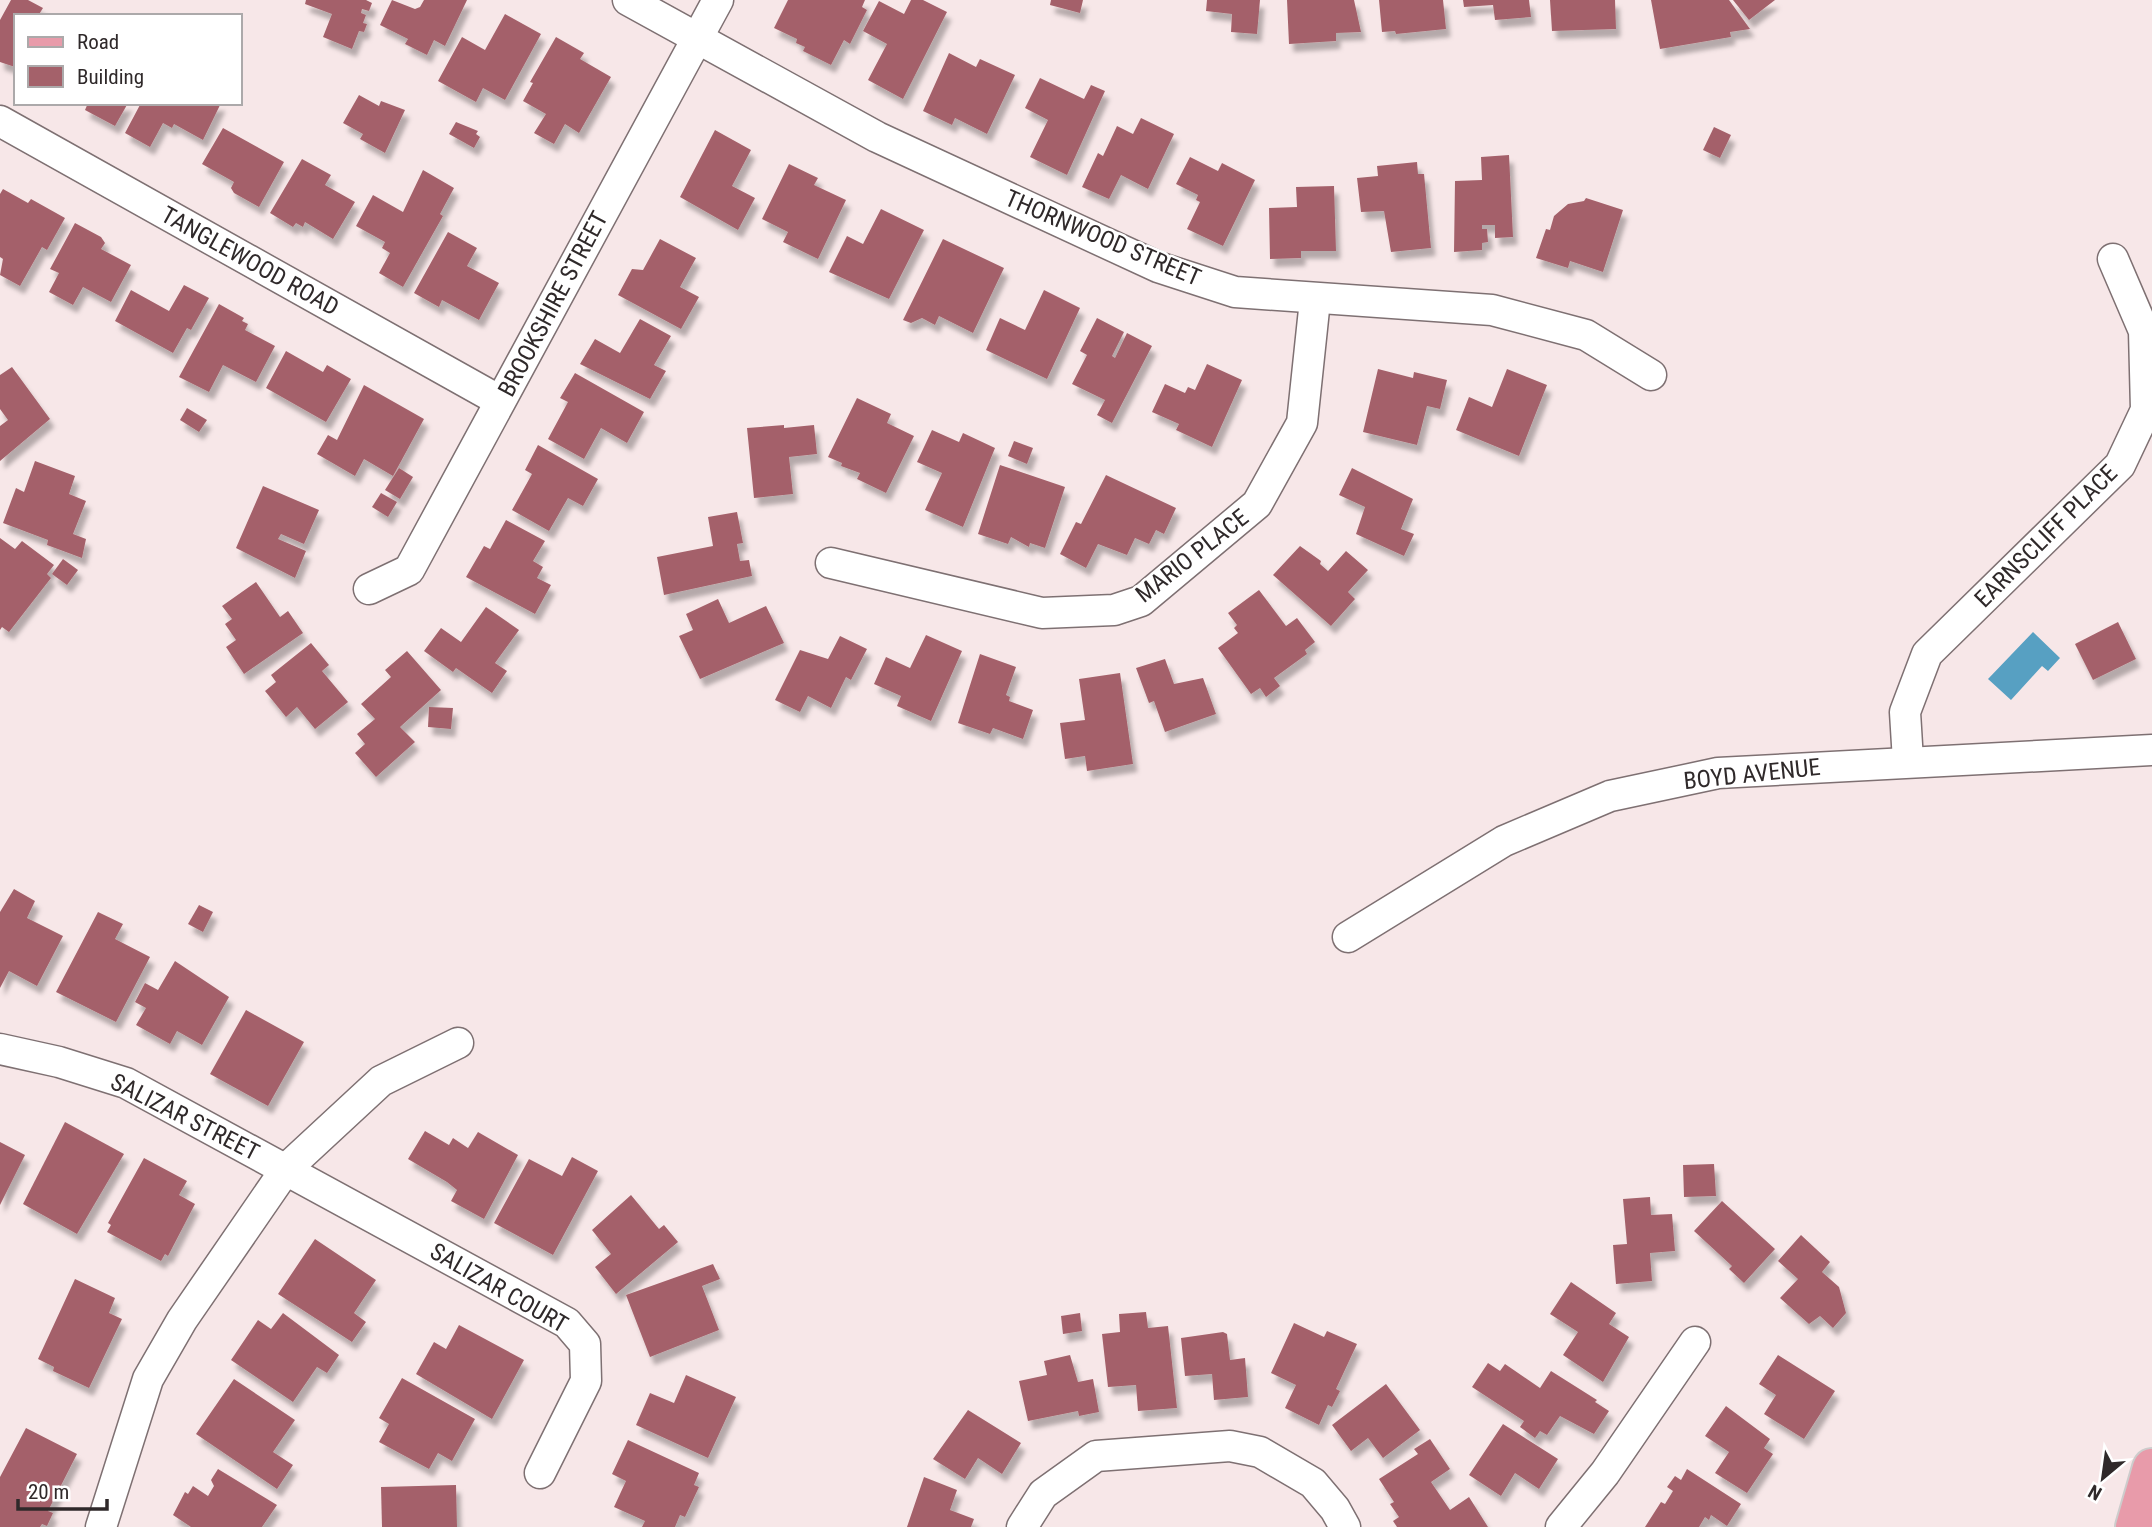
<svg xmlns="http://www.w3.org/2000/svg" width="2152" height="1527" viewBox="0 0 2152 1527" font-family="'Roboto Condensed',sans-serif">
	<defs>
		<filter id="shadow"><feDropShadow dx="4.5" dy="8" stdDeviation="2" flood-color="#0004"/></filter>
	</defs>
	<rect width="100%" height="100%" fill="#f7e7e8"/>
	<path fill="#57a0c2" d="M2033,632L2060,658L2048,671L2042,666L2011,700L1988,679Z"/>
	<g fill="#a4616a" filter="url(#shadow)">
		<path d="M11,0H28L43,8L38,16H16L15,67L0,62V20Z"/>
		<path d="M306,0H366L372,3L369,11L362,9L361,13L366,15L363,23L367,24L364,32L359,31L352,49L323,37L332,14L305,4Z"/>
		<path d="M392,0L415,9L420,7L424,0H467L445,46L434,40L427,55L405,44L408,39L380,25Z"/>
		<path d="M788,0H865L862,7L867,10L850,44L844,40L831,65L803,51L805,47L796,43L797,39L774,28Z"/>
		<path d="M911,0H923L947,12L903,99L868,80L887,44L863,31L879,1L904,14Z"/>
		<path d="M1051,0H1083L1080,13L1050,5Z"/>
		<path d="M1207,0H1260L1257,34L1231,32L1232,14L1206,11Z"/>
		<path d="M1287,0H1354L1361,32L1336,33V41L1289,44Z"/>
		<path d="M1379,0H1443L1446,29L1396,34L1395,31L1382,32Z"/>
		<path d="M1463,0H1529L1531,17L1495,20L1493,5L1464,7Z"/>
		<path d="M1550,0H1615L1616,29L1552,31Z"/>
		<path d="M1651,0H1729L1750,29L1730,32L1731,37L1660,49Z"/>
		<path d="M1733,0H1775L1749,20Z"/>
		<path d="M505,14L541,34L505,100L483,88L476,102L438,81L462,37L485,50Z"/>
		<path d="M556,37L584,53L580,59L611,77L579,133L565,124L554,144L534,133L546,114L523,101L533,83L530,82Z"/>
		<path d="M949,53L976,67L980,59L1015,75L987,134L955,118L952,125L923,111Z"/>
		<path d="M1040,78L1084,99L1091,85L1105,91L1067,175L1030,157L1048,120L1025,108Z"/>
		<path d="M359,95L379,106L381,101L405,110L385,153L360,139L363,134L343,123Z"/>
		<path d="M88,103H128L115,126L85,110Z"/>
		<path d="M141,103H221L203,140L174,124L172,128L163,123L150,147L125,133Z"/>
		<path d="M1141,118L1174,134L1148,189L1121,175L1109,199L1082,187L1098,153L1103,156L1117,126L1133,134Z"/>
		<path d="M456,122L478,131L476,134L480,137L474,148L449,134Z"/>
		<path d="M1714,127L1731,135L1720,158L1703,150Z"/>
		<path d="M223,128L284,162L259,207L234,193L231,188L234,182L202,164Z"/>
		<path d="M715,130L751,150L732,186L755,198L738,230L680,197Z"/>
		<path d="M1509,155L1513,237L1495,238V225H1482V229H1487L1488,242L1482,243V250L1454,252L1455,181L1482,180L1481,157Z"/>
		<path d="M1190,157L1218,171L1222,163L1255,180L1223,246L1187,229L1200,202L1196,200L1198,195L1176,184Z"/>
		<path d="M302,159L331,175L325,185L355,202L333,239L305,222L303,227L296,223L293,227L270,213Z"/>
		<path d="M1417,162L1418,174H1424L1431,248L1391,252L1384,211L1361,212L1357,178L1378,176L1377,166Z"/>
		<path d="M789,164L818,178L814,185L846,200L818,259L783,242L788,232L762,219Z"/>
		<path d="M423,170L454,188L440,214L443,216L403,287L379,273L390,253L382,248L385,242L356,226L373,195L403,212Z"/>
		<path d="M1334,186L1336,251H1301V258L1270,259L1269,208L1297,207L1296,187Z"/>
		<path d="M3,189L28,203L31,199L65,218L47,250L42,247L20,286L0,275L3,259L0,257V194Z"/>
		<path d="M1586,198L1623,210L1603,272L1570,261L1568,268L1536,258L1546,229L1550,230L1554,216L1568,204L1584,201Z"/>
		<path d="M881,209L924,230L889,299L829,272L847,236L863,244Z"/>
		<path d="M75,223L101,237L105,243L101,249L131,265L111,302L83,287L73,305L49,292L59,273L50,269Z"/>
		<path d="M448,232L477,248L467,266L499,283L479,320L442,300L439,307L414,293Z"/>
		<path d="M660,239L696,258L680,287L699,297L681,329L618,295L632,269L643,270Z"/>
		<path d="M943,239L1004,268L973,333L939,316L935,325L922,318L911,323L903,320Z"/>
		<path d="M184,285L209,298L191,330L187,328L173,353L115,321L131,290L169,311Z"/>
		<path d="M1044,290L1080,308L1047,379L986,350L1000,318L1025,330Z"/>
		<path d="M219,304L244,318L242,321L248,324L245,330L275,346L256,382L223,365L209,392L179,377Z"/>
		<path d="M1097,318L1124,332L1112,356L1115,358L1127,333L1152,346L1112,423L1097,415L1105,400L1072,384L1087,355L1080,351Z"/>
		<path d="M640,319L671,336L654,365L666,371L650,399L580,364L595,339L620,353Z"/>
		<path d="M286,351L323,372L327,365L351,379L326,422L266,388Z"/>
		<path d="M1207,364L1242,380L1212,447L1176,430L1179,424L1152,412L1165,384L1185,393L1188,387L1195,390Z"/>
		<path d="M12,367L50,419L0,461V426L8,420L0,409V375Z"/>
		<path d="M1378,369L1413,378L1414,372L1447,380L1440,409L1427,406L1417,445L1363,432Z"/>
		<path d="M1507,369L1547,385L1519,456L1456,430L1469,397L1492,407Z"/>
		<path d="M575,373L644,412L627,443L601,428L584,459L548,439L568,402L560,398Z"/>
		<path d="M364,385L424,419L393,476L364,459L355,476L317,454L328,435L337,440Z"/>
		<path d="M857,398L891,414L887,423L914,436L886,493L857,479L860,473L841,466L842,463L828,457Z"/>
		<path d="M187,408L207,420L199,432L180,420Z"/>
		<path d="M784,425V428L814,425L817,454L789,457L793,494L754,498L747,428Z"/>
		<path d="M932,430L959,442L963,433L995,448L963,527L925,510L942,473L917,462Z"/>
		<path d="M1014,441L1033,448L1027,464L1008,456Z"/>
		<path d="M538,445L598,479L583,506L568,498L549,531L512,510L532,474L525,470Z"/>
		<path d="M35,461L75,476L69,494L86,501L73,534L86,539L82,558L47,545L48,540L3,523L16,488L24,492Z"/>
		<path d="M1000,465L1065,487L1045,548L1030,543L1029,547L1011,537L1008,544L978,534Z"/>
		<path d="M399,468L413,477L400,499L385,490Z"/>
		<path d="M1352,468L1413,499L1401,529L1414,534L1404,556L1356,534L1365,507L1339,495Z"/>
		<path d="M1106,475L1176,508L1164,534L1156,530L1149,544L1135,538L1127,555L1098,544L1086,568L1060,554L1076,522L1081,524Z"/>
		<path d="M263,486L319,510L304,544L281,534L278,539L306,551L295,578L236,548Z"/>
		<path d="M381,493L397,502L388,517L372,507Z"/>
		<path d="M737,512L743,543L737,544L740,561L749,560L752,576L664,595L657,557L713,546L708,517Z"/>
		<path d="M506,520L545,541L533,561L543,567L537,578L551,585L535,614L466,577L484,546L490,549Z"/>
		<path d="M0,538L15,549L22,541L54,565L47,574L51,578L9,632L2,627L0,630Z"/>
		<path d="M1300,546L1321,561L1320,564L1328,571L1346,551L1368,570L1348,592L1355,599L1331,626L1273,575Z"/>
		<path d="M63,559L78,570L67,585L52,574Z"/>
		<path d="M256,582L280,617L288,611L303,633L244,674L226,647L236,640L225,624L232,619L222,606Z"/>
		<path d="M1259,590L1286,626L1297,618L1315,642L1305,650L1307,654L1274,678L1280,686L1266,697L1260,688L1251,694L1218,648L1238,633L1234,628L1237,625L1228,613Z"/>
		<path d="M718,599L729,623L766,606L784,643L700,679L679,636L693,630L686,614Z"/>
		<path d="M486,607L519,630L495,663L507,671L492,693L456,668L453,672L424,651L441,628L461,642Z"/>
		<path d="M2118,622L2136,659L2093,680L2075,644Z"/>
		<path d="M926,635L962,651L931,721L897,706L901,696L874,684L886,657L910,668Z"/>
		<path d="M840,636L867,649L851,680L846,677L831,708L808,696L800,712L775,700L800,650L828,659Z"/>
		<path d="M311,643L329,665L322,671L348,702L315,729L297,707L286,717L265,691L276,682L271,675Z"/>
		<path d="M407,651L441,690L400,727L415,742L376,777L355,753L365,744L357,734L375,719L361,704L391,677L385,670Z"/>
		<path d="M980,654L1016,667L1006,695L1010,697L1009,701L1033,710L1023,739L993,728L990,734L958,723Z"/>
		<path d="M1165,659L1174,684L1203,678L1216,714L1165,732L1154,701L1149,703L1136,668Z"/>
		<path d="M1120,673L1133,764L1087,771L1085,756L1065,759L1060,723L1085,720L1079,679Z"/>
		<path d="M429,707L453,708L451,729L428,727Z"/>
		<path d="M14,889L35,901L27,918L63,936L37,986L9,971L0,988V912Z"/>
		<path d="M199,905L213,912L203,932L188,924Z"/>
		<path d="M98,912L123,924L115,939L150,957L116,1022L56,992Z"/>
		<path d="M175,961L229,997L202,1045L177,1031L170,1044L136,1025L146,1008L135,1002L145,983L158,990Z"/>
		<path d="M246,1010L304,1042L268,1106L210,1074Z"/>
		<path d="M65,1122L124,1154L77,1234L23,1204Z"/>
		<path d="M425,1131L449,1145L453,1138L468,1148L478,1132L518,1155L484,1219L451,1201L457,1190L447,1182L408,1159Z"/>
		<path d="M0,1142L25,1155L0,1205Z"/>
		<path d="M572,1157L598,1171L553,1255L494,1223L529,1159L562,1176Z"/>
		<path d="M144,1158L187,1181L179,1195L195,1204L168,1256L165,1254L161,1261L107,1232L111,1225L108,1223Z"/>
		<path d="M1714,1164L1716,1196L1684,1197L1683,1165Z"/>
		<path d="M631,1195L659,1229L664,1225L678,1242L616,1294L595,1267L611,1254L592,1230Z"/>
		<path d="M1650,1197L1651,1215L1672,1214L1675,1251L1650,1253L1652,1281L1616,1284L1613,1245L1627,1244L1623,1199Z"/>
		<path d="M1722,1201L1775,1249L1744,1283L1729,1269L1732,1266L1694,1231Z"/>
		<path d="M1801,1235L1830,1262L1822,1272L1839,1287L1846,1313L1833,1328L1820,1316L1809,1324L1780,1298L1798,1279L1778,1261Z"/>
		<path d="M315,1239L376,1280L354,1313L366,1322L352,1342L278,1294Z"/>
		<path d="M713,1264L720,1279L702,1286L719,1330L650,1357L626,1295Z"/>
		<path d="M75,1279L115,1298L109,1313L122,1319L89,1388L53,1371L54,1367L38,1359Z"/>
		<path d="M1571,1282L1616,1313L1609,1324L1629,1337L1603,1382L1563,1355L1578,1332L1550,1314Z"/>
		<path d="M1146,1312L1148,1328L1168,1326L1177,1408L1138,1411L1136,1385L1108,1387L1102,1334L1120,1332L1119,1314Z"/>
		<path d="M283,1313L339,1355L327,1373L317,1367L293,1402L231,1360L258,1320L271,1329Z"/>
		<path d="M1080,1313L1082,1331L1063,1334L1061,1316Z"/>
		<path d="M1294,1323L1324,1337L1327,1331L1357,1344L1336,1389L1340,1391L1332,1407L1328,1405L1319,1425L1285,1408L1296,1385L1271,1373Z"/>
		<path d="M459,1325L524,1360L492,1419L416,1374L434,1342L446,1349Z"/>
		<path d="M1223,1332L1227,1334L1230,1360L1245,1358L1248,1397L1214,1400L1212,1374L1185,1376L1181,1338Z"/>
		<path d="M1070,1355L1078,1382L1093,1379L1099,1412L1079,1416L1078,1411L1028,1421L1019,1381L1047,1375L1044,1361Z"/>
		<path d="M1778,1355L1835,1391L1804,1439L1764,1414L1776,1395L1759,1384Z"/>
		<path d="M1488,1363L1500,1371L1505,1364L1540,1388L1551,1371L1597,1400L1595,1402L1609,1411L1594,1434L1560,1416L1547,1435L1540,1431L1535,1438L1520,1427L1524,1421L1472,1387Z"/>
		<path d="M686,1375L736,1397L708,1458L636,1425L650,1393L674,1403Z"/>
		<path d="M402,1378L475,1419L452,1461L438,1453L429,1469L379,1442L389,1424L379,1418Z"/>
		<path d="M234,1379L295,1420L273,1452L293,1465L277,1489L196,1434Z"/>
		<path d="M1386,1384L1420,1430L1383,1458L1368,1438L1351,1451L1332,1425Z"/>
		<path d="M1726,1406L1770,1439L1764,1448L1773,1454L1747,1493L1715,1473L1729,1452L1705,1436Z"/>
		<path d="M968,1410L1021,1443L1002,1474L978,1458L965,1479L933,1459Z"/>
		<path d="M1503,1424L1558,1459L1539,1489L1515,1473L1501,1496L1469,1475Z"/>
		<path d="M26,1428L77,1454L48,1511L53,1513L47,1526L42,1524L40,1527H0V1477Z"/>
		<path d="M1430,1439L1450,1469L1431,1482L1450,1510L1469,1497L1488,1527H1397L1393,1521L1399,1517L1390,1504L1394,1502L1379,1479L1418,1454L1414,1449Z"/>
		<path d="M628,1440L699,1473L694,1485L699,1487L685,1517L680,1515L675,1527H642L645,1521L614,1507L626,1481L612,1474Z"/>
		<path d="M218,1469L277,1505L262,1527H191L173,1515L185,1492L188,1494L193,1486L208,1496L214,1486L211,1480Z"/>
		<path d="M1687,1469L1741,1504L1727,1526L1711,1515L1709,1520L1705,1517L1699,1527H1645L1661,1502L1665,1504L1673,1491L1667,1487L1675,1476L1681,1480Z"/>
		<path d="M924,1477L957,1490L950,1510L974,1519L971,1527H907Z"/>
		<path d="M456,1485L457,1527H382L381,1487Z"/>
	</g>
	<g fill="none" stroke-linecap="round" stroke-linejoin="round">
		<g stroke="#7e7072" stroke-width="33">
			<g id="street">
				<path d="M628,0L877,137L1158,267L1235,292L1492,310L1586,335L1651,375"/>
				<path d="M0,121L500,401"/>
				<path d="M831,563L1042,613L1114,610L1141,601L1257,504L1302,423L1315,300"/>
				<path d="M369,589L409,570L718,0"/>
				<path d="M1908,761L1905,712L1927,654L2120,465L2146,410L2144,331L2113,259"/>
				<path d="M1348,937L1504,841L1610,796L1718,773L2152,750"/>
				<path d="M0,1049L59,1062L126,1083L567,1323L585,1344L586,1381L540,1473"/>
				<path d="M101,1527L148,1379L182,1320L286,1169L381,1081L458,1043"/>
				<path d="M1022,1527L1043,1494L1096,1456L1230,1446L1260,1452L1313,1483L1335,1509L1345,1527"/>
				<path d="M1561,1527L1605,1473L1695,1342"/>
			</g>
		</g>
		<g stroke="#cdcccc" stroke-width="42">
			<path id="primary" d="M2135,1527L2152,1468"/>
		</g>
		<use href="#street" stroke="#fff" stroke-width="30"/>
		<use href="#primary" stroke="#e89baa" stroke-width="38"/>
	</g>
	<g text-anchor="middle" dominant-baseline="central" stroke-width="5" stroke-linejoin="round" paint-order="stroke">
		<g font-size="24" fill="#2f292a" stroke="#fff">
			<text transform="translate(1103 238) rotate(23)">THORNWOOD STREET</text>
			<text transform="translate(250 261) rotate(29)">TANGLEWOOD ROAD</text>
			<text transform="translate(553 304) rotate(-62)">BROOKSHIRE STREET</text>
			<text transform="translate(2046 536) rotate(-45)">EARNSCLIFF PLACE</text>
			<text transform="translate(1192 556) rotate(-38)">MARIO PLACE</text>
			<text transform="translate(1752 774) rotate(-6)">BOYD AVENUE</text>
			<text transform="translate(185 1117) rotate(27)">SALIZAR STREET</text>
			<text transform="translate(499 1288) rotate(30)">SALIZAR COURT</text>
		</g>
	</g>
	<rect x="14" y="14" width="228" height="91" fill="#ffffff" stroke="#aca9aa" stroke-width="2"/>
	<rect x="28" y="37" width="35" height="10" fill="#e89baa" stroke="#aca9aa" stroke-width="2"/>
	<text x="77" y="49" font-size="21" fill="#2f292a">Road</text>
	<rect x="28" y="66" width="35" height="21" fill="#a4616a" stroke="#aca9aa" stroke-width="2"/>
	<text x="77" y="84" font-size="21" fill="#2f292a">Building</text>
	<g transform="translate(2103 1478) rotate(209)" stroke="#ffffff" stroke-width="5" paint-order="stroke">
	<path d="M0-5L12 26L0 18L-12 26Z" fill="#2f292a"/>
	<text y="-10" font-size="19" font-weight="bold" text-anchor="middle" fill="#2f292a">N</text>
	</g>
	<path d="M18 1499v10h89v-10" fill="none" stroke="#2f292a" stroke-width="3.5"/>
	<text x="28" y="1499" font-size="21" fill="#2f292a" stroke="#ffffff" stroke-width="5" paint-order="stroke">20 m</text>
</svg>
